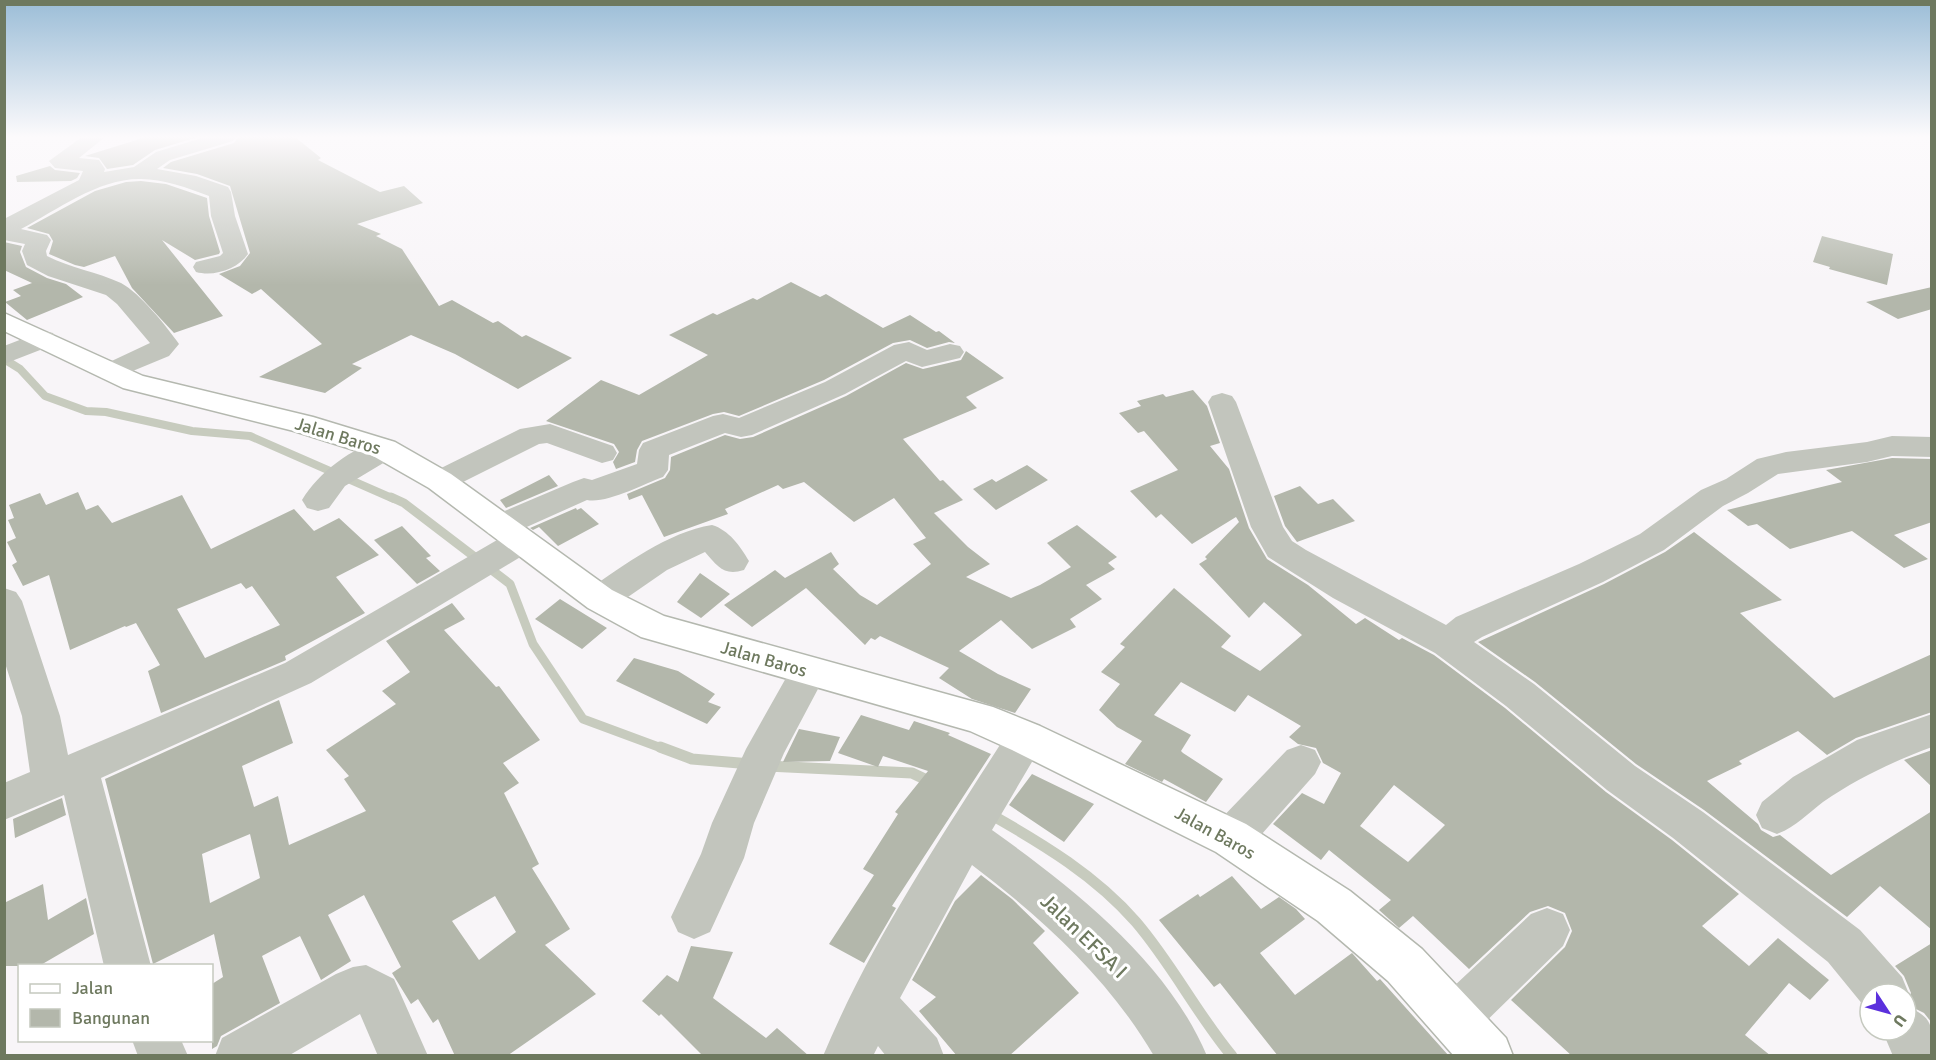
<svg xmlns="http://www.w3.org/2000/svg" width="1936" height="1060" viewBox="0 0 1936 1060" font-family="Signika,sans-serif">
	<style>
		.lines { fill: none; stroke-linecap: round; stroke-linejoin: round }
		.stream-far2 { stroke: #c7cbbe; stroke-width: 8 }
		.stream-far1 { stroke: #c7cbbe; stroke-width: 9 }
		.stream { stroke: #c7cbbe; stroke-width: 11 }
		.building { fill: #b3b7ab; fill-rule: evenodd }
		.major-casing { stroke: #b4b8af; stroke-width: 3 }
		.minor { fill: #c2c5bd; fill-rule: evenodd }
		.major { fill: #fff; fill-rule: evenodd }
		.labels { text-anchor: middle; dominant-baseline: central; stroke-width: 6; stroke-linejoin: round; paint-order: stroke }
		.street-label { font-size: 18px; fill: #6e795f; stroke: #fff }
		.near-street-label { font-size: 21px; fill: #6e795f; stroke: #fff }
	</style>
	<rect width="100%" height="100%" fill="#f8f5f8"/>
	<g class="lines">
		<path class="stream-far2" d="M 4,359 L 20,369 L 45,396 L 86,411 L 106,412 L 192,431 L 250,436 L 394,499"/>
		<path class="stream-far1" d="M 391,497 L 404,503 L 510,584 L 533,644 L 583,719 L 664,749"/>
		<path class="stream" d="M 660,747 L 692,759 L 751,764
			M 767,766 L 912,773 L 931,782
			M 990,814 C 1043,844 1096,876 1136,922 C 1172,964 1197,1014 1232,1056"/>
	</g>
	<path class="building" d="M 146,137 L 198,137 L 155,150 L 133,165 L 107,169 L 99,158 L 85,156 Z
		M 238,137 L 295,137 L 321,158 L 318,160 L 380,192 L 404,186 L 423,203 L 357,224 L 381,234 L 376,236 L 402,249 L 439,306 L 452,300 L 493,323 L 498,321 L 522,337 L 526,335 L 572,358 L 518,389 L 455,354 L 411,335 L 352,364 L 362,368 L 325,393 L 259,377 L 322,344 L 261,289 L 252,294 L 219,274 L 240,266 L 250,253 L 230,186 L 197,174 L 163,168 L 171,162 L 234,143 Z
		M 50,166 L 55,170 L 80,173 L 77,178 L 71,181 L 17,182 L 16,176 Z
		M 141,181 L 166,184 L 207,198 L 209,216 L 220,252 L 219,254 L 195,260 L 162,240 L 223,316 L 174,333 L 132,288 L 115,256 L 84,267 L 75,265 L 49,254 L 53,241 L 49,234 L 27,228 L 95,191 L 126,182 Z
		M 1822,236 L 1893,254 L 1887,285 L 1829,269 L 1830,267 L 1813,262 Z
		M 4,242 L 22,246 L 20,252 L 26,267 L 47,278 L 66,284 L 83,297 L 27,320 L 5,302 L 21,296 L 13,290 L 32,283 L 4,270 Z
		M 791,282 L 820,297 L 826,294 L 883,328 L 910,315 L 936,332 L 939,331 L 955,343 L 949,342 L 927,348 L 910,340 L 893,343 L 824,380 L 739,416 L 724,412 L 713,414 L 642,441 L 637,450 L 635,462 L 616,469 L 613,462 L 619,452 L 614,444 L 546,421 L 601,380 L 639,395 L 708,355 L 669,335 L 713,313 L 717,315 L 753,298 L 757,300 Z
		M 1932,287 L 1932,309 L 1898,319 L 1866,302 Z
		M 966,351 L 1004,378 L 966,397 L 977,408 L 903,439 L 940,481 L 943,480 L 963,500 L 934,513 L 968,547 L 990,564 L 966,577 L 1011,598 L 1040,585 L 1071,567 L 1047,543 L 1077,525 L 1117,557 L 1108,563 L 1115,569 L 1086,585 L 1102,599 L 1070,619 L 1076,627 L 1032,649 L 1001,620 L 959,651 L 998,674 L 1031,689 L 1015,713 L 972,699 L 939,678 L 949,668 L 880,636 L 875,640 L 871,638 L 865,645 L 806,588 L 752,627 L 724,605 L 775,570 L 785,578 L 831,552 L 839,564 L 833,569 L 860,595 L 877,605 L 931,564 L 913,544 L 926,538 L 894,498 L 854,522 L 804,482 L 783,489 L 778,485 L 725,509 L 728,514 L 664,537 L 642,495 L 629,500 L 627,494 L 665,478 L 670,470 L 671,457 L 725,435 L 740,439 L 753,437 L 846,396 L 906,363 L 923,369 L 961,360 Z
		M 1193,390 L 1207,406 L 1220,443 L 1210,446 L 1229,469 L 1249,528 L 1267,559 L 1308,585 L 1356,624 L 1365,618 L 1399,640 L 1402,638 L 1434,655 L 1505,708 L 1606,792 L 1672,840 L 1739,894 L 1702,926 L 1749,966 L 1778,938 L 1829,980 L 1810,1000 L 1789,983 L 1745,1035 L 1771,1056 L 1572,1056 L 1511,1000 L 1565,947 L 1572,931 L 1565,913 L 1548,906 L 1530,912 L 1469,969 L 1413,916 L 1399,928 L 1379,910 L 1391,900 L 1329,850 L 1321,860 L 1273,824 L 1302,793 L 1324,804 L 1341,773 L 1323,763 L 1316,748 L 1298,744 L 1289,737 L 1301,726 L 1248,695 L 1235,712 L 1181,682 L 1154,715 L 1191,735 L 1181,751 L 1183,753 L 1223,779 L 1206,802 L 1164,779 L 1162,782 L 1125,764 L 1142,741 L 1117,727 L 1099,710 L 1120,684 L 1101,672 L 1125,647 L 1120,644 L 1174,588 L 1231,636 L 1221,647 L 1260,671 L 1302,635 L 1264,602 L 1249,618 L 1199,564 L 1207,559 L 1205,557 L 1239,522 L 1236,517 L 1192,544 L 1161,514 L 1156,518 L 1130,491 L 1178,470 L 1144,431 L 1138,433 L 1119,413 L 1141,406 L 1137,401 L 1163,394 L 1166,397 ZM 1394,785 L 1445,825 L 1408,862 L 1360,826 Z
		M 1892,458 L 1932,459 L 1932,522 L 1894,535 L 1928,559 L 1904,568 L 1852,531 L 1790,549 L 1757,524 L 1748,526 L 1727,510 L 1842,482 L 1826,470 Z
		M 1027,465 L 1048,480 L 996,510 L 973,489 L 992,479 L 996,482 Z
		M 549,475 L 558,486 L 506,508 L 500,500 Z
		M 1300,486 L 1318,504 L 1333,499 L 1355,521 L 1297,542 L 1285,526 L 1274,496 Z
		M 78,492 L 86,510 L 98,505 L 112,523 L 182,495 L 211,549 L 294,509 L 314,531 L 339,518 L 379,555 L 336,577 L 365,613 L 285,656 L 286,660 L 284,661 L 161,713 L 148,671 L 160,665 L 136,623 L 126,627 L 125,626 L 70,650 L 49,575 L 23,586 L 12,565 L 17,562 L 7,542 L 16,538 L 8,520 L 14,518 L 9,505 L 40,493 L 46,505 ZM 241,583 L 246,589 L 252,586 L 280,625 L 205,658 L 177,609 Z
		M 576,508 L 577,510 L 581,508 L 599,524 L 558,546 L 539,527 L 533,530 L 530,528 Z
		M 402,526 L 431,556 L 426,558 L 440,571 L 417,584 L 374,540 Z
		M 1694,532 L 1782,600 L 1740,613 L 1834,698 L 1932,654 L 1932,712 L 1856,738 L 1827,755 L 1798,731 L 1739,761 L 1742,764 L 1707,781 L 1758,824 L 1761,830 L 1773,837 L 1780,835 L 1831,875 L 1932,811 L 1932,930 L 1880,886 L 1847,917 L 1704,810 L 1636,764 L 1535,682 L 1478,642 L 1604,584 L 1665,552 Z
		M 700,573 L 730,594 L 701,618 L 677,602 Z
		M 560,599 L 607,628 L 582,649 L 535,619 Z
		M 452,603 L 465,619 L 444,630 L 496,687 L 499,686 L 540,740 L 503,763 L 519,783 L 504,793 L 539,864 L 532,868 L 570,929 L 545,945 L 596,994 L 507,1056 L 455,1056 L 438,1019 L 433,1023 L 418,999 L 411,1004 L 392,973 L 401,967 L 364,895 L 328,915 L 351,961 L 321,980 L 300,936 L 262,956 L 280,1003 L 221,1036 L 217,1046 L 212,1049 L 212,984 L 223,977 L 214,934 L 153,964 L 105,779 L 279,700 L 293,743 L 242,766 L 254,807 L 278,796 L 289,845 L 366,811 L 344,779 L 349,776 L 326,750 L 396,704 L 382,691 L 410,672 L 386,641 ZM 250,834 L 260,878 L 210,903 L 202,854 ZM 495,896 L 516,932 L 479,960 L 452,921 Z
		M 634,658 L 678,671 L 715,694 L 708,702 L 721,707 L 707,724 L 616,681 Z
		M 861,715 L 909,730 L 914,721 L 950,733 L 948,735 L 991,754 L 892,906 L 896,908 L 864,963 L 829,944 L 874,875 L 863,869 L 898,814 L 895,812 L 928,771 L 883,756 L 878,767 L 838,753 Z
		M 799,729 L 840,737 L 830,761 L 783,762 Z
		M 1932,750 L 1932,787 L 1904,760 Z
		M 1032,774 L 1094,804 L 1064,842 L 1009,805 Z
		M 62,798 L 66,815 L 15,838 L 13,819 Z
		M 981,875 L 1012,899 L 1045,931 L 1033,943 L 1079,993 L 1009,1056 L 957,1056 L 919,1011 L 936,997 L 912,980 L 955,901 Z
		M 1232,876 L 1261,909 L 1279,897 L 1296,909 L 1305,919 L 1260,953 L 1295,995 L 1352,953 L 1377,981 L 1380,979 L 1449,1056 L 1278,1056 L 1220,983 L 1214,987 L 1159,920 L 1198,894 L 1200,897 Z
		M 43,884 L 48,920 L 86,898 L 94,934 L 39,966 L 4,966 L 4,903 Z
		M 1932,943 L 1932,1023 L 1924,1013 L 1906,1004 L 1911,993 L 1904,976 L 1895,966 Z
		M 691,946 L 733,952 L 713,998 L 766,1038 L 777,1028 L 809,1056 L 703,1056 L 661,1014 L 659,1016 L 642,1001 L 667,975 L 678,982 Z"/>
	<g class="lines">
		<g class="major-casing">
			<path id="major" d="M 4,313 L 143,376 L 313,417 L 395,442 L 451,474 L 612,590 L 664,616 L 993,707 L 1040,726 L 1246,824 L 1350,891 L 1422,949 L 1506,1038 L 1513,1056 L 1454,1056 L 1388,981 L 1318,921 L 1216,852 L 1012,750 L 970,731 L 641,637 L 588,608 L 429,488 L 373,456 L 294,431 L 123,388 L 4,331 Z"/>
		</g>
		<path class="minor" d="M 82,137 L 105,137 L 79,158 L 99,160 L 105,169 L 104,172 L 134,167 L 156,152 L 205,137 L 236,137 L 233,141 L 170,160 L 157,169 L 196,176 L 228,187 L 231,192 L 235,216 L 248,254 C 238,269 214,277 196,272 L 193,267 L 196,262 L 220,256 L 223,253 L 211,216 L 209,196 C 188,188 163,179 141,179 C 99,178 57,210 21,229 L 47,235 L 51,240 L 46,251 L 47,256 C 71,268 97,272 121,283 C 140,293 167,327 179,344 L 169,356 L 111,380 L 101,378 L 97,372 L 101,366 L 150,343 L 117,304 L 106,295 L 48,276 L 27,265 L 22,251 L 25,244 L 4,240 L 4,219 L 79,180 L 83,171 L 55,168 L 49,161 Z
			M 43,331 L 53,333 L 56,339 L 53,345 L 4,364 L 4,346 Z
			M 909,342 L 927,350 L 950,344 L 960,346 L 964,352 L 960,358 L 922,367 L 906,361 L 845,394 L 752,435 L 741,437 L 725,433 L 669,455 L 668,470 L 663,477 C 644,484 606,504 587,500 L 520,530 L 532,534 L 537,542 L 532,550 L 311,683 L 101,778 L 151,966 L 104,966 L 64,795 L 4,820 L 4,783 L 30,772 L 22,716 L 4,660 L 4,588 L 16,592 L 22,601 L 60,716 L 68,755 L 285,663 L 504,536 L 488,534 L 484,526 L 488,518 L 573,482 L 584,478 L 592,480 L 637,464 L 639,450 L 643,443 L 713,416 L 723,414 L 739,418 L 825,382 L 894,345 Z
			M 1222,393 L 1232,396 L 1236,402 L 1283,527 L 1292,541 L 1306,550 L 1446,625 L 1456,617 L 1579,564 L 1640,534 L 1701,490 L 1726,479 L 1757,459 L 1786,452 L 1867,442 L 1892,436 L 1932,437 L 1932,457 L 1892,456 L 1867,462 L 1778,474 L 1748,493 L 1723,506 L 1664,550 L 1603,582 L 1482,637 L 1474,642 L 1534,684 L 1635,766 L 1703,812 L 1860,930 L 1902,977 L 1909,994 L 1906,1001 L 1906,994 L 1870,994 L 1870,1012 L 1868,1011 L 1828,962 L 1673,838 L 1607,790 L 1506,706 L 1435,653 L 1333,598 L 1268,557 L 1251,527 L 1208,402 L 1212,396 Z
			M 550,424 L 613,446 L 617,453 L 613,460 L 602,463 L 547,443 L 539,444 L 451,488 L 440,491 L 429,488 L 424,481 L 429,474 L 520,429 Z
			M 384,439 L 395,442 L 399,449 L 395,456 L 345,486 L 329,508 L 318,511 L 307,508 L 302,500 C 319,472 351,448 384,439 Z
			M 712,525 C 729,530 740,546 749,561 L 744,570 C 724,576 718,567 705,552 L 667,570 L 612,608 L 600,612 L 588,608 L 582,599 L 588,590 C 624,565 668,532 712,525 Z
			M 808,657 L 821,662 L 827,672 L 784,753 L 754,823 L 744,858 L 710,932 L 694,939 L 678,932 L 671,917 L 701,854 L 712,823 L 746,749 L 795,662 Z
			M 1932,714 L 1932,747 C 1892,762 1858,778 1823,802 C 1807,814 1796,827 1777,834 L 1762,828 L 1756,815 L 1762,802 L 1793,777 L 1857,740 Z
			M 1026,722 L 1040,726 L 1046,738 L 992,830 C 1073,888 1167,961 1207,1056 L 1154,1056 C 1109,979 1042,918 972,865 L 900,998 L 937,1038 L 944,1056 L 886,1056 L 878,1046 L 873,1056 L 823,1056 C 872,939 944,833 1012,726 Z
			M 1301,745 L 1315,750 L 1321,762 L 1315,774 L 1246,852 L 1231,857 L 1216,852 L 1210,838 L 1216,824 L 1287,750 Z
			M 1547,908 L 1563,914 L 1570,930 L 1563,946 L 1471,1036 L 1454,1043 L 1437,1036 L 1430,1019 L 1437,1002 L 1531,914 Z
			M 366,965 L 394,979 L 428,1056 L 378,1056 L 360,1014 L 288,1056 L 215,1056 L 222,1038 L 336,974 L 353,967 Z
			M 1906,1006 C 1935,1018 1932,1027 1932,1056 L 1893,1056 L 1882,1030 L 1906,1030 Z
			M 132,1040 L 181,1040 L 188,1056 L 138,1056 Z"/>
		<use href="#major" class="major"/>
	</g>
	<linearGradient id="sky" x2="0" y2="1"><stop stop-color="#9bbdd7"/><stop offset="0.48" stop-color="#fcfafc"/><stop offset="1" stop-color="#fcfafc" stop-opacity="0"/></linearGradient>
	<rect width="1936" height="285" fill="url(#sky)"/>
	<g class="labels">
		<g class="street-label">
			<text transform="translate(338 436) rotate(17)">Jalan Baros</text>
			<text transform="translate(764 659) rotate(16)">Jalan Baros</text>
			<text transform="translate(1215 833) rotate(29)">Jalan Baros</text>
		</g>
		<g class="near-street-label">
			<text transform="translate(1084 936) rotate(44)">Jalan EFSA I</text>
		</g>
	</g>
	<rect width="1936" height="1060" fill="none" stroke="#6e795f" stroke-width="12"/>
	<rect x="18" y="964" width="195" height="78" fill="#ffffff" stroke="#c5c9bf" stroke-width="1.5"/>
	<rect x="30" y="984" width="30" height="9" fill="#ffffff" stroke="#c5c9bf" stroke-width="1.5"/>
	<text x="72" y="994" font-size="18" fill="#6e795f">Jalan</text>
	<rect x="30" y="1009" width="30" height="18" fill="#b3b7ab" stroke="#c5c9bf" stroke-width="1.5"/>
	<text x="72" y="1024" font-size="18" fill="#6e795f">Bangunan</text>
	<g transform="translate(1888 1012) rotate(126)"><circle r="28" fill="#ffffff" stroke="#c5c9bf" stroke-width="1.5"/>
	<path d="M0-4.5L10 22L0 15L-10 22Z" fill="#5b30dd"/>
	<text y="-9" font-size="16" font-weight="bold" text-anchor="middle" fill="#6e795f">U</text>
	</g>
</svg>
